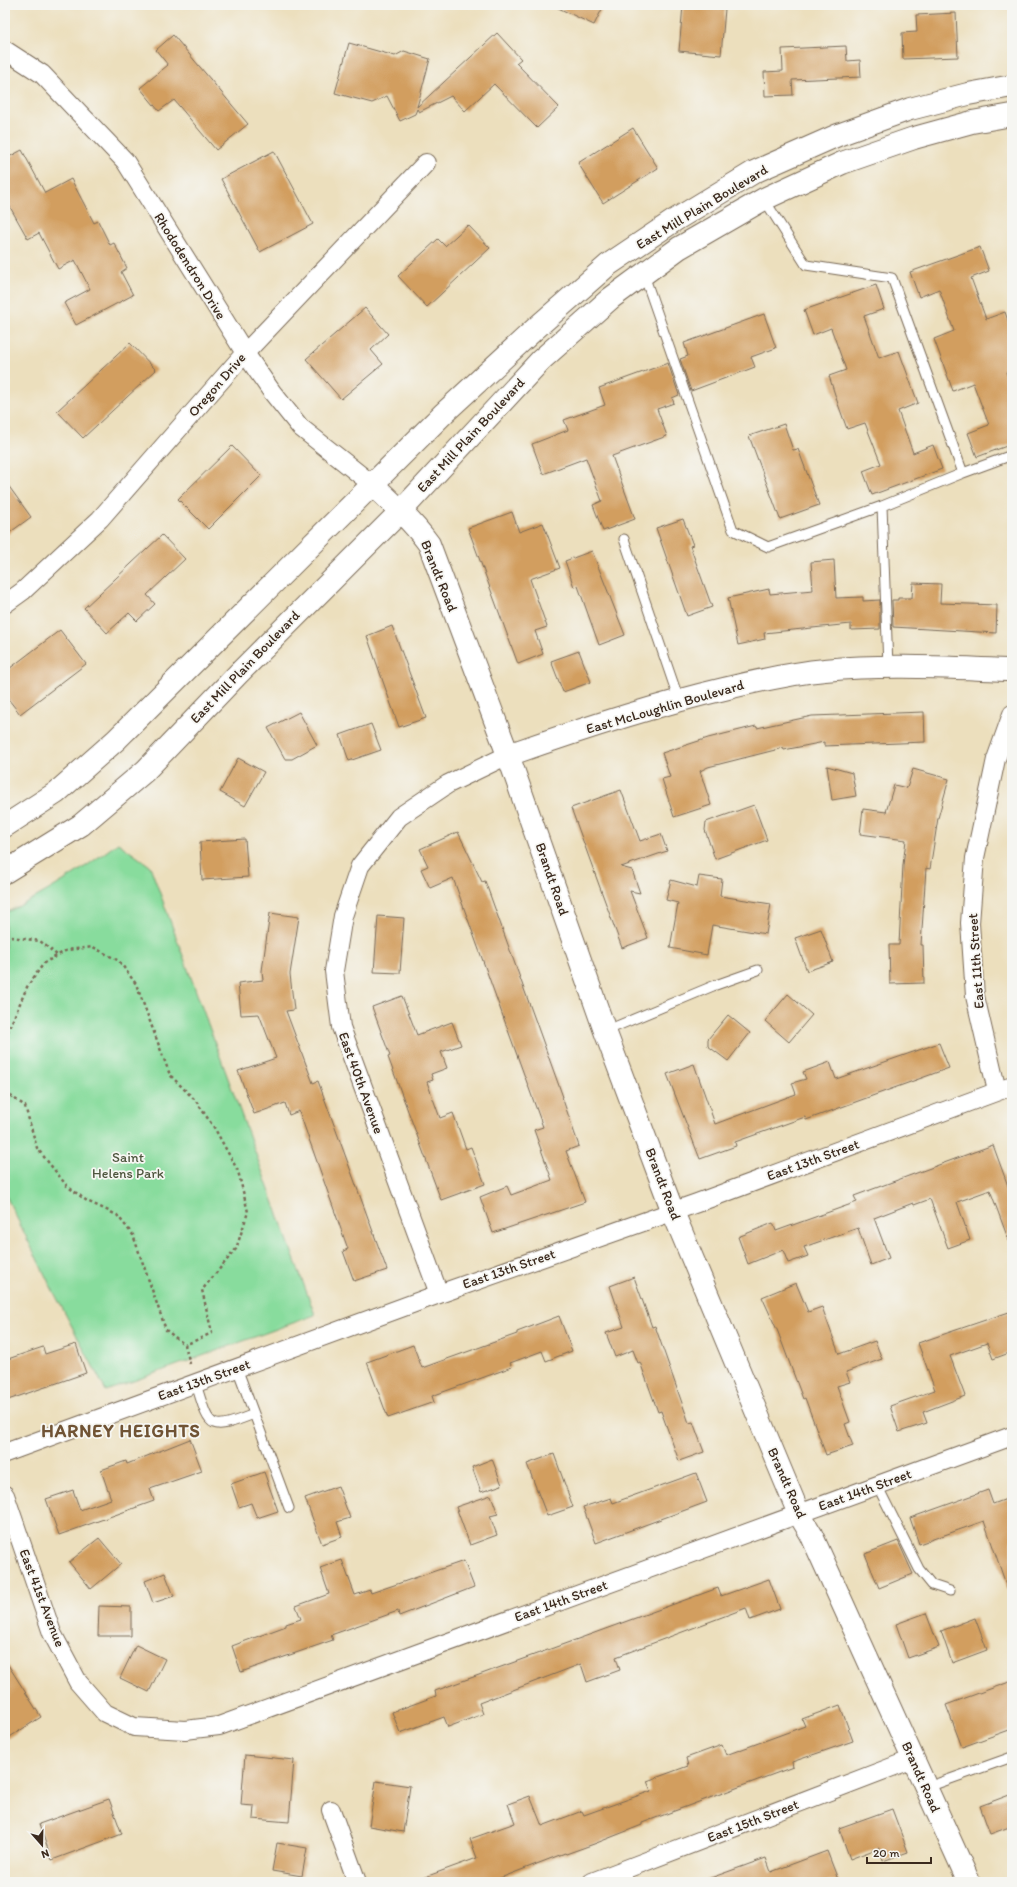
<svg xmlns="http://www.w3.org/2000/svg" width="1017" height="1887" viewBox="0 0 1017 1887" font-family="Itim,sans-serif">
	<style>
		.green { fill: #88dc9d; stroke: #62835e }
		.building { fill: #d29e5e }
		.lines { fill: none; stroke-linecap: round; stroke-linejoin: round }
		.service-casing { stroke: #796956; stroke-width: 11 }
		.minor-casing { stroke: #796956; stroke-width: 20 }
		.tertiary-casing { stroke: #796956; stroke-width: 24 }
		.secondary-casing { stroke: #796956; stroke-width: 24 }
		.path { stroke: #796956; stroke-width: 2.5; stroke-dasharray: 3 3; stroke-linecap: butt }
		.service { stroke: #fff; stroke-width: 9 }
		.minor { stroke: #fff; stroke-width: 18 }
		.tertiary { stroke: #fff; stroke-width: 22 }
		.secondary { stroke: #fff; stroke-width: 22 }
		.labels { text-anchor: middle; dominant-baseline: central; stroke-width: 3.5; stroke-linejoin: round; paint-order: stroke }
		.street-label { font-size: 14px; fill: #3b2a1e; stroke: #f6f6f2 }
		.park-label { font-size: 14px; fill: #4e563e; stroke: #f6f6f2 }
		.district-label { font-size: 18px; font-weight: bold; letter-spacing: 1px; fill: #705334; stroke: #f6f6f2 }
	</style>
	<rect width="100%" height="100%" fill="#f6f6f2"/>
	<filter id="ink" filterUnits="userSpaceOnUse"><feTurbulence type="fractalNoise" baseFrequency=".025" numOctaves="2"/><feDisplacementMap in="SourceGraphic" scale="8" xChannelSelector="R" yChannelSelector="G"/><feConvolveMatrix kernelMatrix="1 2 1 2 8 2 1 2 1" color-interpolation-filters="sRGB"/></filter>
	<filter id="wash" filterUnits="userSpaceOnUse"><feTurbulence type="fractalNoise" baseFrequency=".012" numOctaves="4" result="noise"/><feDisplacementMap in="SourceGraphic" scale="16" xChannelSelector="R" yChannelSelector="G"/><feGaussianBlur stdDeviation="0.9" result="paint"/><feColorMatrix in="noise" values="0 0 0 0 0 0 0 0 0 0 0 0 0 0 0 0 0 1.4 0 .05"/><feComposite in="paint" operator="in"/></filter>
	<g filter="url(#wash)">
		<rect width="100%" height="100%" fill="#ecdfbd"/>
		<path class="green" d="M 118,843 L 150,866 L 315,1315 L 106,1391 L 49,1283 L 5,1194 L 5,913 C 46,894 82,870 118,843 Z"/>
		<g id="blocks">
			<path class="building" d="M 552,5 L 604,5 L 594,25 Z
				M 683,5 L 725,9 L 721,55 L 679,51 Z
				M 956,13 L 958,57 L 903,59 L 902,33 L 917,32 L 916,15 Z
				M 497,33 L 521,59 L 516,63 L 559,107 L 537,128 L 494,84 L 465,111 L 451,96 L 419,112 L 417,109 L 415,114 L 400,121 L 387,96 L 372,103 L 335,93 L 349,43 L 395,56 L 404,51 L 430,59 L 417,107 Z
				M 173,35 L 248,124 L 216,150 L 174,100 L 159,111 L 140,88 L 168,65 L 156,50 Z
				M 846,46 L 847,61 L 860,60 L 861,77 L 792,80 L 793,95 L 765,96 L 764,72 L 783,71 L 782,49 Z
				M 633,128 L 658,168 L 603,203 L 578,163 Z
				M 22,150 L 45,193 L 71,179 L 94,223 L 98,221 L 110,245 L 114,243 L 127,268 L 121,272 L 133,295 L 76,325 L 64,303 L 90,289 L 75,260 L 58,269 L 39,233 L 28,239 L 5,198 L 5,159 Z
				M 274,151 L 313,224 L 260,252 L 221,179 Z
				M 468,225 L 490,248 L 427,307 L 398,276 L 438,239 L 445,246 Z
				M 980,247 L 989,271 L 971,278 L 986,319 L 1005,312 L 1012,332 L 1012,369 L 1006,372 L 1012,388 L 1012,444 L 977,457 L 968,433 L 989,425 L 973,383 L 953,391 L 934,339 L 954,331 L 939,289 L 919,297 L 910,272 Z
				M 876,285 L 884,309 L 864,316 L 879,358 L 899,351 L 918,403 L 898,411 L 913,453 L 933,445 L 942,469 L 872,495 L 863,471 L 881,464 L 865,423 L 847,429 L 838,404 L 829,376 L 846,370 L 831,328 L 813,335 L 804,310 Z
				M 365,308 L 388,334 L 371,350 L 383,364 L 341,399 L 306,359 Z
				M 764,314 L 776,348 L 751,357 L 755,367 L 691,391 L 680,359 L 688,356 L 684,343 Z
				M 130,343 L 156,370 L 83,438 L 57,411 Z
				M 668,363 L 679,395 L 672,398 L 674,403 L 657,409 L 667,436 L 612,456 L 635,519 L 603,531 L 593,505 L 602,501 L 586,458 L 543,474 L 532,444 L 568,430 L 564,420 L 605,405 L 599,388 Z
				M 784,424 L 793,450 L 798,449 L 819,505 L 780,519 L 749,436 Z
				M 232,446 L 261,476 L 208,529 L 178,499 Z
				M 5,481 L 31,517 L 5,536 Z
				M 512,512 L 519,532 L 543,523 L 560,568 L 530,579 L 547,627 L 535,631 L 543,654 L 518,664 L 468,528 Z
				M 683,519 L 693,545 L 690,546 L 712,607 L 687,616 L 656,528 Z
				M 162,535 L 185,559 L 147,595 L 155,604 L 137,621 L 129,613 L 107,633 L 84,608 Z
				M 592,551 L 625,635 L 599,645 L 578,586 L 574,587 L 565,561 Z
				M 834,560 L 836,598 L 863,597 L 863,601 L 880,600 L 880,629 L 851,630 L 851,624 L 764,633 L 765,639 L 738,645 L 728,598 L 769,589 L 770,594 L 813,590 L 811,562 Z
				M 913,583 L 941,584 L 940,603 L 997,605 L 996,633 L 893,627 L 892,600 L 898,600 L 898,598 L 912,598 Z
				M 392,626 L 426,718 L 399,727 L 367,636 Z
				M 60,630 L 86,664 L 20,714 L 5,695 L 5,672 Z
				M 579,651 L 591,682 L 563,692 L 551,661 Z
				M 299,712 L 317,745 L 292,759 L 285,759 L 268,728 Z
				M 924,712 L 925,742 L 824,746 L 824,742 L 784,750 L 783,748 L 708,767 L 700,771 L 711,805 L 674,817 L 662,779 L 670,777 L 662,753 L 708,738 L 756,726 L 757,728 L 812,716 Z
				M 371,724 L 381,750 L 349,761 L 340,735 Z
				M 238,758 L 264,772 L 245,806 L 220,792 Z
				M 827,766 L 852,773 L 856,796 L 832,800 Z
				M 913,769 L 949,779 L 938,818 L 930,869 L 926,868 L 921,945 L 923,945 L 924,983 L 890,984 L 889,945 L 899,945 L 903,865 L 906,840 L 860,834 L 863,809 L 886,812 L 894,785 L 907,788 Z
				M 621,790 L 640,841 L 661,834 L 667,851 L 621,867 L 632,870 L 640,893 L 630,891 L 648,938 L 622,948 L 571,808 Z
				M 754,805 L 767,840 L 715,859 L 705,830 L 706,822 Z
				M 458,832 L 482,882 L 485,881 L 563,1097 L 562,1097 L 579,1146 L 566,1151 L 585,1202 L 493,1233 L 480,1197 L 507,1186 L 511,1195 L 552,1180 L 534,1130 L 543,1127 L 453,878 L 430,888 L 421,869 L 428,866 L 420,849 Z
				M 245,839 L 248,877 L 202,880 L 200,842 Z
				M 699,876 L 722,879 L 720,896 L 771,904 L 766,934 L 712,925 L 707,955 L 670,948 L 678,903 L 666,900 L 671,880 L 697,887 Z
				M 270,913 L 299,917 L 290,974 L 294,1010 L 286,1011 L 313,1083 L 318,1081 L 387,1270 L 354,1281 L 343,1251 L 348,1249 L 299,1111 L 289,1115 L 285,1103 L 254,1114 L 238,1071 L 276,1058 L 259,1014 L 241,1015 L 238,983 L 263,980 L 262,971 Z
				M 378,916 L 404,918 L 400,973 L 374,972 Z
				M 821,929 L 833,962 L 807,971 L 795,938 Z
				M 788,994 L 812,1015 L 789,1042 L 765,1021 Z
				M 402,996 L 417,1035 L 452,1022 L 461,1045 L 441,1052 L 447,1068 L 431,1074 L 433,1080 L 427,1082 L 440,1118 L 453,1113 L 466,1149 L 471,1147 L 485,1184 L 441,1200 L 388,1057 L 390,1056 L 372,1007 Z
				M 728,1015 L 750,1033 L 728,1061 L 708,1046 L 708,1039 Z
				M 939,1043 L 949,1068 L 806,1120 L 805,1117 L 735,1142 L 736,1146 L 700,1159 L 667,1074 L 694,1064 L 715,1124 L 796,1094 L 792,1083 L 806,1079 L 803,1072 L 830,1062 L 836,1079 Z
				M 993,1145 L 1012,1197 L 1012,1243 L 1010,1244 L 990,1190 L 957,1202 L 970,1240 L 948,1248 L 930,1199 L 914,1205 L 913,1203 L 874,1218 L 889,1258 L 871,1265 L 858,1228 L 804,1247 L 808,1256 L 788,1263 L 783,1250 L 748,1264 L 738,1237 L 773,1223 L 776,1231 L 857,1202 L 854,1196 Z
				M 634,1277 L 652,1327 L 655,1326 L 689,1423 L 693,1422 L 704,1452 L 679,1461 L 661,1411 L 658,1412 L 640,1362 L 638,1363 L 633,1350 L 615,1357 L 606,1333 L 624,1327 L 610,1286 Z
				M 796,1283 L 808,1312 L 822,1307 L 839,1354 L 875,1341 L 882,1359 L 846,1372 L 850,1382 L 837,1386 L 850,1422 L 845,1424 L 853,1446 L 826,1455 L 805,1398 L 803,1399 L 778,1332 L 762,1297 Z
				M 1012,1311 L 1012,1352 L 993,1359 L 987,1343 L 950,1356 L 965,1396 L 923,1412 L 927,1423 L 899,1432 L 890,1406 L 935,1390 L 918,1343 Z
				M 559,1316 L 572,1351 L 546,1361 L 542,1351 L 510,1363 L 512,1367 L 432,1396 L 434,1402 L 388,1418 L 367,1362 L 413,1345 L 422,1368 L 517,1334 L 517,1332 Z
				M 76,1344 L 86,1373 L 5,1401 L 5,1360 L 43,1347 L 45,1354 Z
				M 190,1439 L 202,1471 L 150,1489 L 154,1501 L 59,1535 L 46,1499 L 73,1490 L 80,1510 L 111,1499 L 101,1470 L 126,1461 L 127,1464 Z
				M 554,1454 L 573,1507 L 547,1516 L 527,1464 Z
				M 492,1459 L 502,1485 L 481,1492 L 472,1467 Z
				M 264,1472 L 278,1511 L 257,1518 L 251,1503 L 239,1507 L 231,1484 Z
				M 696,1473 L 707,1502 L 596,1543 L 583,1507 L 611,1498 L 613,1503 Z
				M 338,1486 L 350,1518 L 337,1522 L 342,1537 L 322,1544 L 305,1498 Z
				M 988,1490 L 993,1504 L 1012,1497 L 1012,1593 L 1009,1593 L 984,1521 L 919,1544 L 910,1518 Z
				M 491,1495 L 498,1514 L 490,1516 L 497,1535 L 470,1545 L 456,1507 Z
				M 99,1538 L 121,1564 L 91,1589 L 69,1562 Z
				M 898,1541 L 913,1574 L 879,1588 L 865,1554 Z
				M 342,1560 L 355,1595 L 370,1590 L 371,1593 L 464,1561 L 474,1587 L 399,1616 L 398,1611 L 331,1635 L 333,1640 L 241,1672 L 232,1646 L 286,1626 L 286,1624 L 301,1619 L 296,1606 L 329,1594 L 320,1568 Z
				M 165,1573 L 174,1596 L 153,1603 L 145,1581 Z
				M 769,1579 L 780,1609 L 750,1620 L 746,1608 L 616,1657 L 620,1670 L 587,1682 L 581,1664 L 479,1703 L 483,1714 L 448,1727 L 444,1717 L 400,1733 L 392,1712 L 436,1696 L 435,1691 L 718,1588 L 721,1596 Z
				M 99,1606 L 131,1607 L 131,1636 L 98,1636 Z
				M 926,1613 L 939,1647 L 908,1658 L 896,1624 Z
				M 975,1618 L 987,1650 L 952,1663 L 941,1631 Z
				M 136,1645 L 165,1659 L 149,1692 L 120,1678 Z
				M 5,1660 L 41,1717 L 5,1740 Z
				M 1012,1681 L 1012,1729 L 962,1747 L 946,1705 Z
				M 840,1705 L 853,1741 L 792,1762 L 793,1767 L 642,1823 L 642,1825 L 594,1844 L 566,1854 L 565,1853 L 490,1882 L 417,1882 L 417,1880 L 477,1858 L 470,1839 L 515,1823 L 508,1804 L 530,1796 L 542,1826 L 582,1811 L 584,1815 L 651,1791 L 647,1781 L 688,1766 L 686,1758 L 722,1745 L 726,1755 L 805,1726 L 802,1719 Z
				M 245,1755 L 294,1760 L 289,1822 L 253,1819 L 254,1806 L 241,1805 Z
				M 376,1781 L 410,1786 L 403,1832 L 369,1826 Z
				M 1012,1794 L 1012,1826 L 990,1834 L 980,1806 Z
				M 109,1799 L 122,1834 L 52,1860 L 39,1824 Z
				M 892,1809 L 908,1852 L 883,1861 L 879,1848 L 850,1859 L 839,1828 Z
				M 277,1843 L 307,1848 L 302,1876 L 272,1871 Z
				M 827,1851 L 839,1882 L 706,1882 L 705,1880 L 766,1858 L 771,1872 Z"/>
		</g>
	</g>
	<g filter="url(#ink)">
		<use href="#blocks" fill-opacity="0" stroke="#796956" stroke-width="1"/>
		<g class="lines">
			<g class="service-casing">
				<path id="service" d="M 764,199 L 806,265 L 892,278 L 963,473 L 882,506 L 888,667
					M 644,275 L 733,530 L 768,547 L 882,506
					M 963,473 L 1012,455
					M 624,539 L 679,700
					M 605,1031 L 713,986 L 758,970
					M 237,1368 L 289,1508
					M 196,1384 C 210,1429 208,1432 254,1414
					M 877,1485 L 919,1569 L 932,1585 L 950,1591
					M 925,1788 L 1012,1757"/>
			</g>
			<g class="minor-casing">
				<path id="minor" d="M 5,50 L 42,74 L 125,161 L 245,353 L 272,392 L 300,427 L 373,485
					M 5,604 L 23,591 L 100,519 L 245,353 L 426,163
					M 997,1091 L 975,996 L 970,923 L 975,858 L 996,759 L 1012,714
					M 439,1294 L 341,1027 L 334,971 L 343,916 L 360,866 L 399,817 L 448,784 L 508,755
					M 5,1453 L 439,1294 L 697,1203 L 1012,1086
					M 5,1495 L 52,1633 L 78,1682 L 105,1713 L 134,1727 L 185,1730 L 219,1726 L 1012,1436
					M 331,1810 L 357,1882
					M 592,1882 L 913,1759"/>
			</g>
			<g class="tertiary-casing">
				<path id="tertiary" d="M 373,485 C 393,503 413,522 429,544 L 508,755 L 605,1031 L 673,1212 L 799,1514 L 811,1534 L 969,1882
					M 508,755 C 579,730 651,706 724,689 C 757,681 791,673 825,670 C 887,664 950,668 1012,670"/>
			</g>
			<g class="secondary-casing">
				<path id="secondary" d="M 5,826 L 56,793 L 116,740 L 444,413 L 536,328 L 608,265 L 675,220 L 754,172 L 838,135 L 910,109 L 968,94 L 1012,86
					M 5,872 L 81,825 L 145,771 L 238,674 L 401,511 L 541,360 L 611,298 L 679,248 L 764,199 L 842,163 L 914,138 L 972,122 L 1012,115"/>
			</g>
			<path class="path" d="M 5,938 L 12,937 L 40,941 L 57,955
				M 5,1038 L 27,987 L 44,963 L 67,950 L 93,947 L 119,961 L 136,984 L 170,1075 L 196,1101 L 215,1129 L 238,1171 L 248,1212 L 236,1249 L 202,1290 L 212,1333 L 185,1345
				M 5,1085 L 8,1094 L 25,1106 L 37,1148 L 67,1186 L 87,1201 L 117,1215 L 133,1235 L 166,1330 L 185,1345 L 190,1364"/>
			<use href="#service" class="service"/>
			<use href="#minor" class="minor"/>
			<use href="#tertiary" class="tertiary"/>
			<use href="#secondary" class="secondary"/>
		</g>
	</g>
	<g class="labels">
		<g class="street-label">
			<text transform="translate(702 207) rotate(-31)">East Mill Plain Boulevard</text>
			<text transform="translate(190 266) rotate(58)">Rhododendron Drive</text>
			<text transform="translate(217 385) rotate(-49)">Oregon Drive</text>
			<text transform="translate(471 435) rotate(-47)">East Mill Plain Boulevard</text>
			<text transform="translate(439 576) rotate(68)">Brandt Road</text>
			<text transform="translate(245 667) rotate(-46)">East Mill Plain Boulevard</text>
			<text transform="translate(665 707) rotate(-16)">East McLoughlin Boulevard</text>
			<text transform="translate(552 879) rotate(71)">Brandt Road</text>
			<text transform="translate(976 961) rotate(-94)">East 11th Street</text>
			<text transform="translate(361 1083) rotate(70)">East 40th Avenue</text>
			<text transform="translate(813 1160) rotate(-20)">East 13th Street</text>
			<text transform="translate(663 1184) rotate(69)">Brandt Road</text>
			<text transform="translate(509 1269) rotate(-19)">East 13th Street</text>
			<text transform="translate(204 1380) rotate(-20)">East 13th Street</text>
			<text transform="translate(787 1483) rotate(66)">Brandt Road</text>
			<text transform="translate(865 1490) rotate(-20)">East 14th Street</text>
			<text transform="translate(42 1598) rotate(69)">East 41st Avenue</text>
			<text transform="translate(561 1601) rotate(-20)">East 14th Street</text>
			<text transform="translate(921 1777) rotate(66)">Brandt Road</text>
			<text transform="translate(753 1821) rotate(-21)">East 15th Street</text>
		</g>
		<g class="park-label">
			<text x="128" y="1157">Saint<tspan x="128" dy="16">Helens Park</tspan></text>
		</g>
		<g class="district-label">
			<text x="121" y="1431">HARNEY HEIGHTS</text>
		</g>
	</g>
	<rect width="1017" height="1887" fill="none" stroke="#f6f6f2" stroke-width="20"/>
	<g transform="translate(42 1845) rotate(160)" stroke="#f6f6f2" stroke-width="3" paint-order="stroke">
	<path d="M0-3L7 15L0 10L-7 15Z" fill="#3b2a1e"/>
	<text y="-6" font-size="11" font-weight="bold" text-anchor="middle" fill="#3b2a1e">N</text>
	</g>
	<path d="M867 1857v6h64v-6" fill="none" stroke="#3b2a1e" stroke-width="2"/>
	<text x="873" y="1857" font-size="12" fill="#3b2a1e" stroke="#f6f6f2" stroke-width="3" paint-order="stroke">20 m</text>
</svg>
